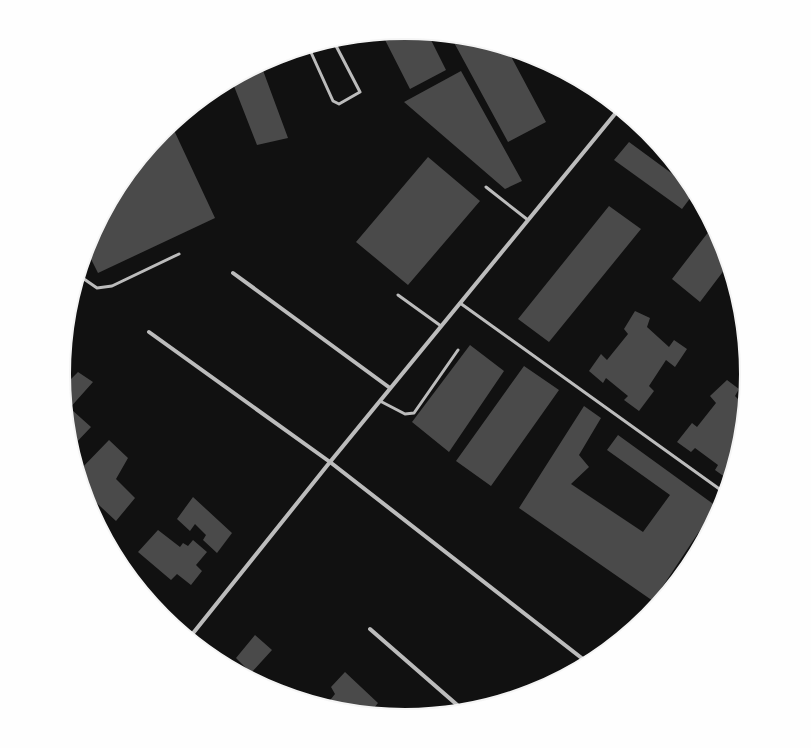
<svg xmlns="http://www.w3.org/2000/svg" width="811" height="748" viewBox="0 0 811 748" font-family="Raleway,sans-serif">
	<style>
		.building { fill: #4a4a4a }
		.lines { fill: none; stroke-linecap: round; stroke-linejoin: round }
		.service { stroke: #bcbcbc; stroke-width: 3 }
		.minor { stroke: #bcbcbc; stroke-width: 4 }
		.rim { fill: none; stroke: #f5f5f5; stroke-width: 2 }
	</style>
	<rect width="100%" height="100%" fill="#111"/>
	<path class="building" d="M 406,32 L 428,34 L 446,70 L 410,89 L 382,34 Z
		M 451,37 L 472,39 L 507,49 L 546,122 L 508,142 Z
		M 261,65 L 288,138 L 257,145 L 232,81 Z
		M 461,71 L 522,181 L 505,189 L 404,102 Z
		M 172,126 L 215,218 L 98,273 L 87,251 L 90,243 L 121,184 L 164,132 Z
		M 629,142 L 693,189 L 694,193 L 682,209 L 614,160 Z
		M 428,157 L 480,201 L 408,285 L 356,242 Z
		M 609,206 L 641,229 L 549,342 L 518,319 Z
		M 713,226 L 722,243 L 728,265 L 700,302 L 672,279 Z
		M 635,311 L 650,318 L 647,327 L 669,347 L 674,340 L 687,349 L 675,367 L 666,360 L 649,386 L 654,391 L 639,411 L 624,400 L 628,396 L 606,378 L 603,383 L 589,371 L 601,354 L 607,360 L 628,334 L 624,329 Z
		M 470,345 L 504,371 L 449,452 L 412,422 Z
		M 524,366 L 559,390 L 491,486 L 456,461 Z
		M 78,372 L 93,382 L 68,410 L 65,385 Z
		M 727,380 L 739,389 L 735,396 L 744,405 L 741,441 L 729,480 L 715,470 L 718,465 L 695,448 L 691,452 L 677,442 L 692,423 L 697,427 L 716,403 L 710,396 Z
		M 584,406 L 601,418 L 579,455 L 589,467 L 571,484 L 643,532 L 670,495 L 607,450 L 618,435 L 716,506 L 653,601 L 519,508 Z
		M 72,410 L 91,427 L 72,447 L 67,414 Z
		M 109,440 L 128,458 L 116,479 L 135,498 L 116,521 L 86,493 L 79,471 Z
		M 193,497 L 232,533 L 217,553 L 203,540 L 206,535 L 195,524 L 190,531 L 177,519 Z
		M 158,530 L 180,547 L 183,543 L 188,546 L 193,540 L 207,552 L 196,565 L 202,571 L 191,585 L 177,574 L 171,580 L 138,552 Z
		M 255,635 L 272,650 L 251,673 L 236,658 Z
		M 345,672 L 378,703 L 370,713 L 339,709 L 316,702 L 320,698 L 327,704 L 335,694 L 331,687 Z"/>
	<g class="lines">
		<path class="service" d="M 309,48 L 333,101 L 339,104 L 360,92 L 333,40
			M 486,187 L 528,220
			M 81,273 L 84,279 L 97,288 L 112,286 L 179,254
			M 398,295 L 441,326
			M 460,303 L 725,493
			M 380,401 L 405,414 L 414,413 L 458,350"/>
		<path class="minor" d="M 233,273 L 390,388
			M 149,332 L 330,462 L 588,663
			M 370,629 L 463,710
			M 190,637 L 330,462 L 619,109"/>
	</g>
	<path d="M0 0H811V748H0ZM70 374a335 335 0 1 1 670 0a335 335 0 1 1-670 0Z" fill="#fefefe" fill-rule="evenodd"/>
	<path class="rim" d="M70 374a335 335 0 1 1 670 0a335 335 0 1 1-670 0Z"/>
</svg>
